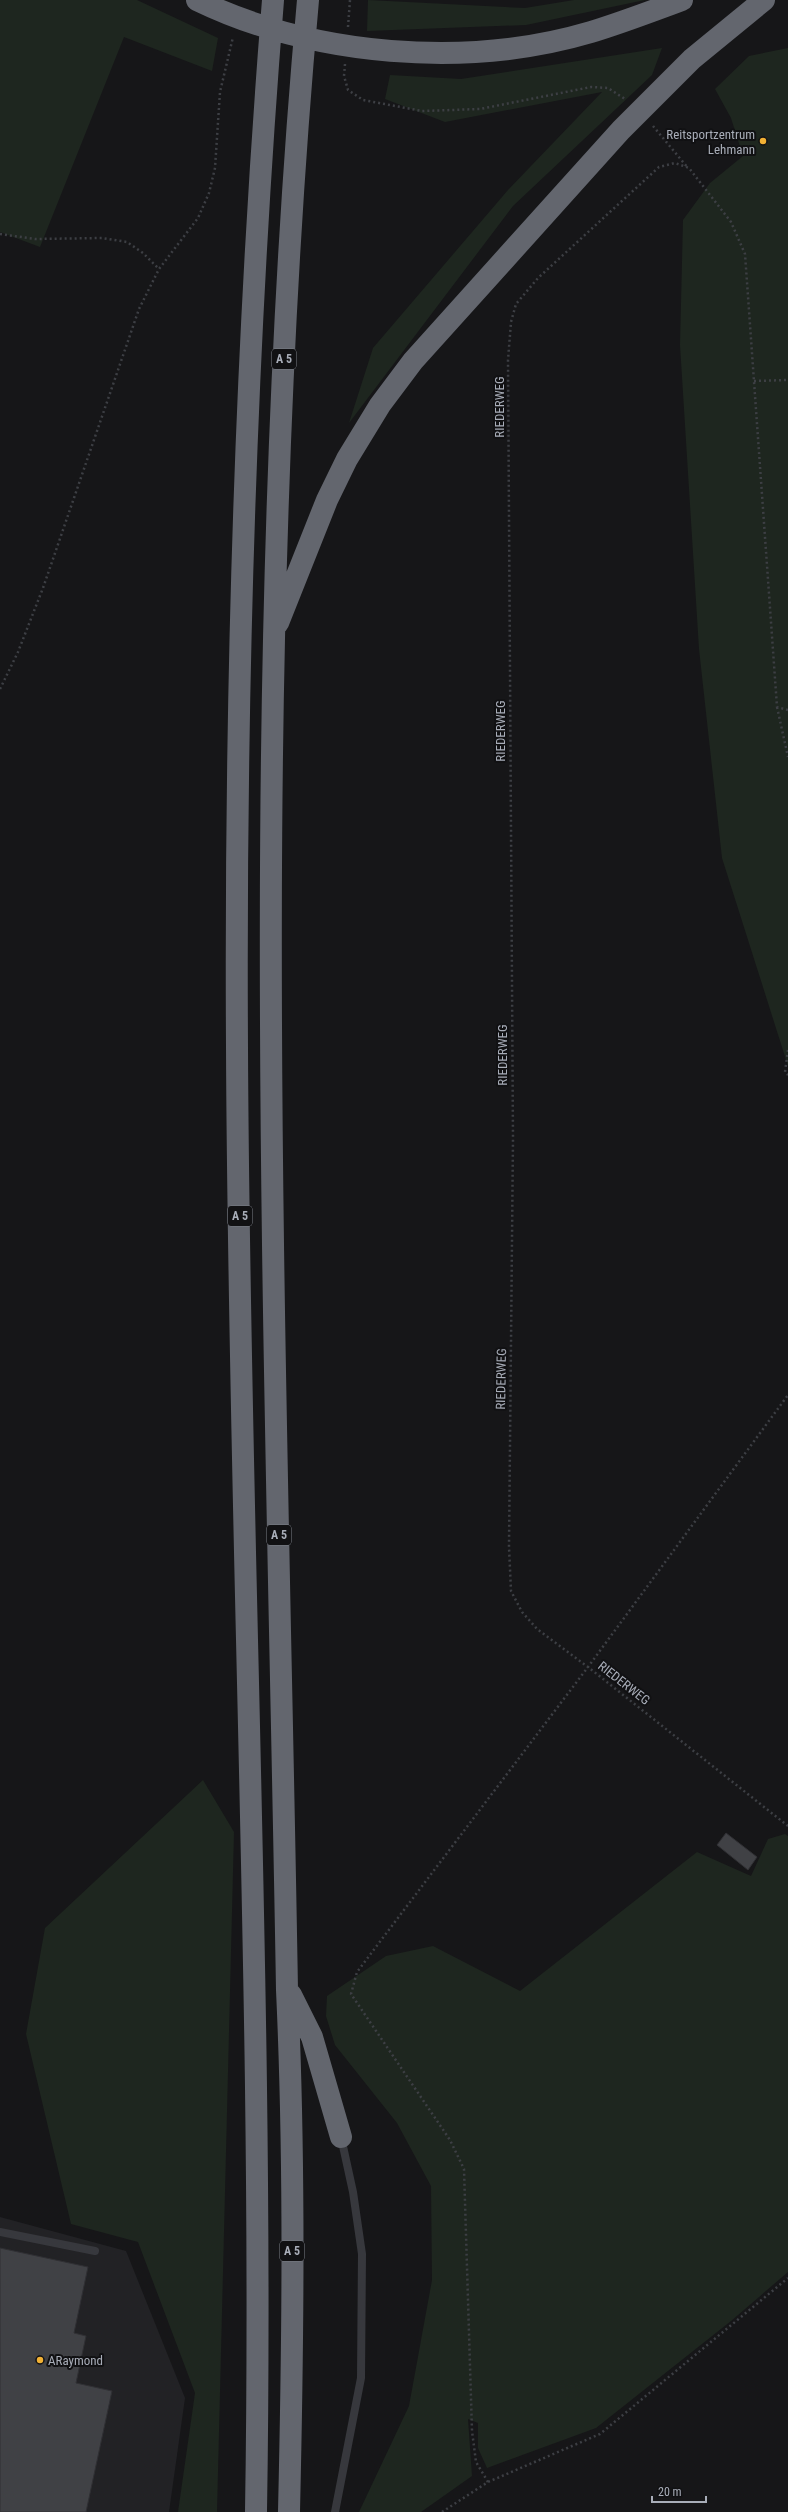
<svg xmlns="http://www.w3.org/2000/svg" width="788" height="2512" viewBox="0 0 788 2512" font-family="'Roboto Condensed',sans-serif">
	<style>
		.built { fill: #222225 }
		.green { fill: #1e261f }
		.building { fill: #404145; stroke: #303034 }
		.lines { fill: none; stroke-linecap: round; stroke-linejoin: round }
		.path { stroke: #3d3f44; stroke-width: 2.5; stroke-dasharray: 2 3; stroke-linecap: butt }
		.lane { stroke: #37383d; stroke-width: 8 }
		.highway { stroke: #63666e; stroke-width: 22 }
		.poi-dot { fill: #f2b134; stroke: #111113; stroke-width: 1.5 }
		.labels { text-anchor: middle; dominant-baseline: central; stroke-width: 4; stroke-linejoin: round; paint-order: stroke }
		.shield { fill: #111113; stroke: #7b7e86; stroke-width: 1 }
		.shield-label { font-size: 12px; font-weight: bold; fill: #a8adb8 }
		.poi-label { font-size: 13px; fill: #a8adb8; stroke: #111113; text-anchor: end }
		.street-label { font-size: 13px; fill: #a8adb8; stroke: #111113 }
	</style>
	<rect width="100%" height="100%" fill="#161618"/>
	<path class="built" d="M 0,2217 L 126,2251 L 185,2398 L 169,2512 L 0,2512 Z"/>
	<path class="green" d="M 0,0 L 137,0 L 218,38 L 212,71 L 124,37 L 40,247 L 0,232 Z
		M 368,0 L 525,8 L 574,0 L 645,0 L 526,25 L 367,31 Z
		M 662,48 L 652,75 L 513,206 L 349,423 L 373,348 L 508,190 L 602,92 L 445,122 L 385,99 L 390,75 L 461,79 Z
		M 788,48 L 788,1066 L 722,858 L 699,649 L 680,345 L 683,220 L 710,183 L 743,156 L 731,118 L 715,89 L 749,56 Z
		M 203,1780 L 234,1832 L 217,2512 L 178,2512 L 195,2393 L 138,2242 L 71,2224 L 26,2034 L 45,1928 Z
		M 785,1834 L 788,1836 L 788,2272 L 731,2321 L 596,2428 L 487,2468 L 478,2448 L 478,2423 L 468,2419 L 472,2476 L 421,2512 L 359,2512 L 409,2406 L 432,2280 L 431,2186 L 397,2123 L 335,2045 L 326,2016 L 327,1996 L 386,1956 L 433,1946 L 520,1991 L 697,1852 L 751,1876 L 768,1839 Z"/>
	<path class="building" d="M 726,1833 L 757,1857 L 748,1870 L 717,1845 Z
		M 0,2248 L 88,2267 L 74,2333 L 86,2336 L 76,2383 L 112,2391 L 86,2512 L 0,2512 Z"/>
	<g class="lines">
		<path class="path" d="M 348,27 L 350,0
			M 345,64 L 344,76 L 348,90 L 363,100 L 422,111 L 480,109 L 591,87 L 608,88 L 625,99
			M 653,126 L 688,168
			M 0,234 L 35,239 L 102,238 L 127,242 L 143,253 L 159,269
			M 754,381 L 788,380
			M 0,689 L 18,652 L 43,588 L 139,309 L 159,269 L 198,218 L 209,193 L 215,168 L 220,92 L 233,37
			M 777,707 L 788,757
			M 788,710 L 777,707 L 745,254 L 731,222 L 689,168 L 675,163 L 659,167 L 538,278 L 516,304 L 511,322 L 508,360 L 513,1139 L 509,1547 L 511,1591 L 522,1612 L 537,1629 L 588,1667 L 788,1826
			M 788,1050 L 785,1072 L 788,1075
			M 488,2482 L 476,2462 L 472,2431 L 464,2169 L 450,2140 L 351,1994 L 357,1972 L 588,1667 L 788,1395
			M 442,2512 L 488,2482 L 600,2434 L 788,2278"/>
		<path class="lane" d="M 0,2232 L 95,2251
			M 335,2512 L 361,2378 L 362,2254 L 353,2192 L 341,2137"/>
		<path class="highway" d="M 197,0 C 313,56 466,69 591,32 C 621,23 652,11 682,0
			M 278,623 L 327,500 L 347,459 L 380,405 L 413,361 L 621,130 L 692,59 L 764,0
			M 291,1995 L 312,2037 L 341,2137
			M 256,2512 C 264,2024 239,1536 237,1047 C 235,698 245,348 273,0
			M 289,2512 C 293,2338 295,2163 287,1990 C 276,1327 248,662 308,0"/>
	</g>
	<g class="poi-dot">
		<circle cx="763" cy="141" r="4"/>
		<circle cx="40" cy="2360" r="4"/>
	</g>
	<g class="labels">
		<g class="shield">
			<rect x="272" y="349" width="24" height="20" rx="3"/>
			<rect x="228" y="1206" width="24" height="20" rx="3"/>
			<rect x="267" y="1525" width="24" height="20" rx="3"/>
			<rect x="280" y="2241" width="24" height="20" rx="3"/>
		</g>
		<g class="shield-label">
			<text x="284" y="359">A 5</text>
			<text x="240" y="1216">A 5</text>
			<text x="279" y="1535">A 5</text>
			<text x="292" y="2251">A 5</text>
		</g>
		<g class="poi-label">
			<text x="755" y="134">Reitsportzentrum<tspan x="755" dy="15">Lehmann</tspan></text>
			<text x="48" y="2360" text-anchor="start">ARaymond</text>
		</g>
		<g class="street-label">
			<text transform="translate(499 407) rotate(-90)">RIEDERWEG</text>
			<text transform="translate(500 731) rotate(-90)">RIEDERWEG</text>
			<text transform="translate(502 1055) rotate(-90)">RIEDERWEG</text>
			<text transform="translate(501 1379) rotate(-89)">RIEDERWEG</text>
			<text transform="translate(624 1683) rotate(38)">RIEDERWEG</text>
		</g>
	</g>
	<path d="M652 2496v6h54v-6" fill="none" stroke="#a8adb8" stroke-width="2"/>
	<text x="658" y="2496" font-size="12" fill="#a8adb8" stroke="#111113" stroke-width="3" paint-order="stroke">20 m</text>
</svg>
